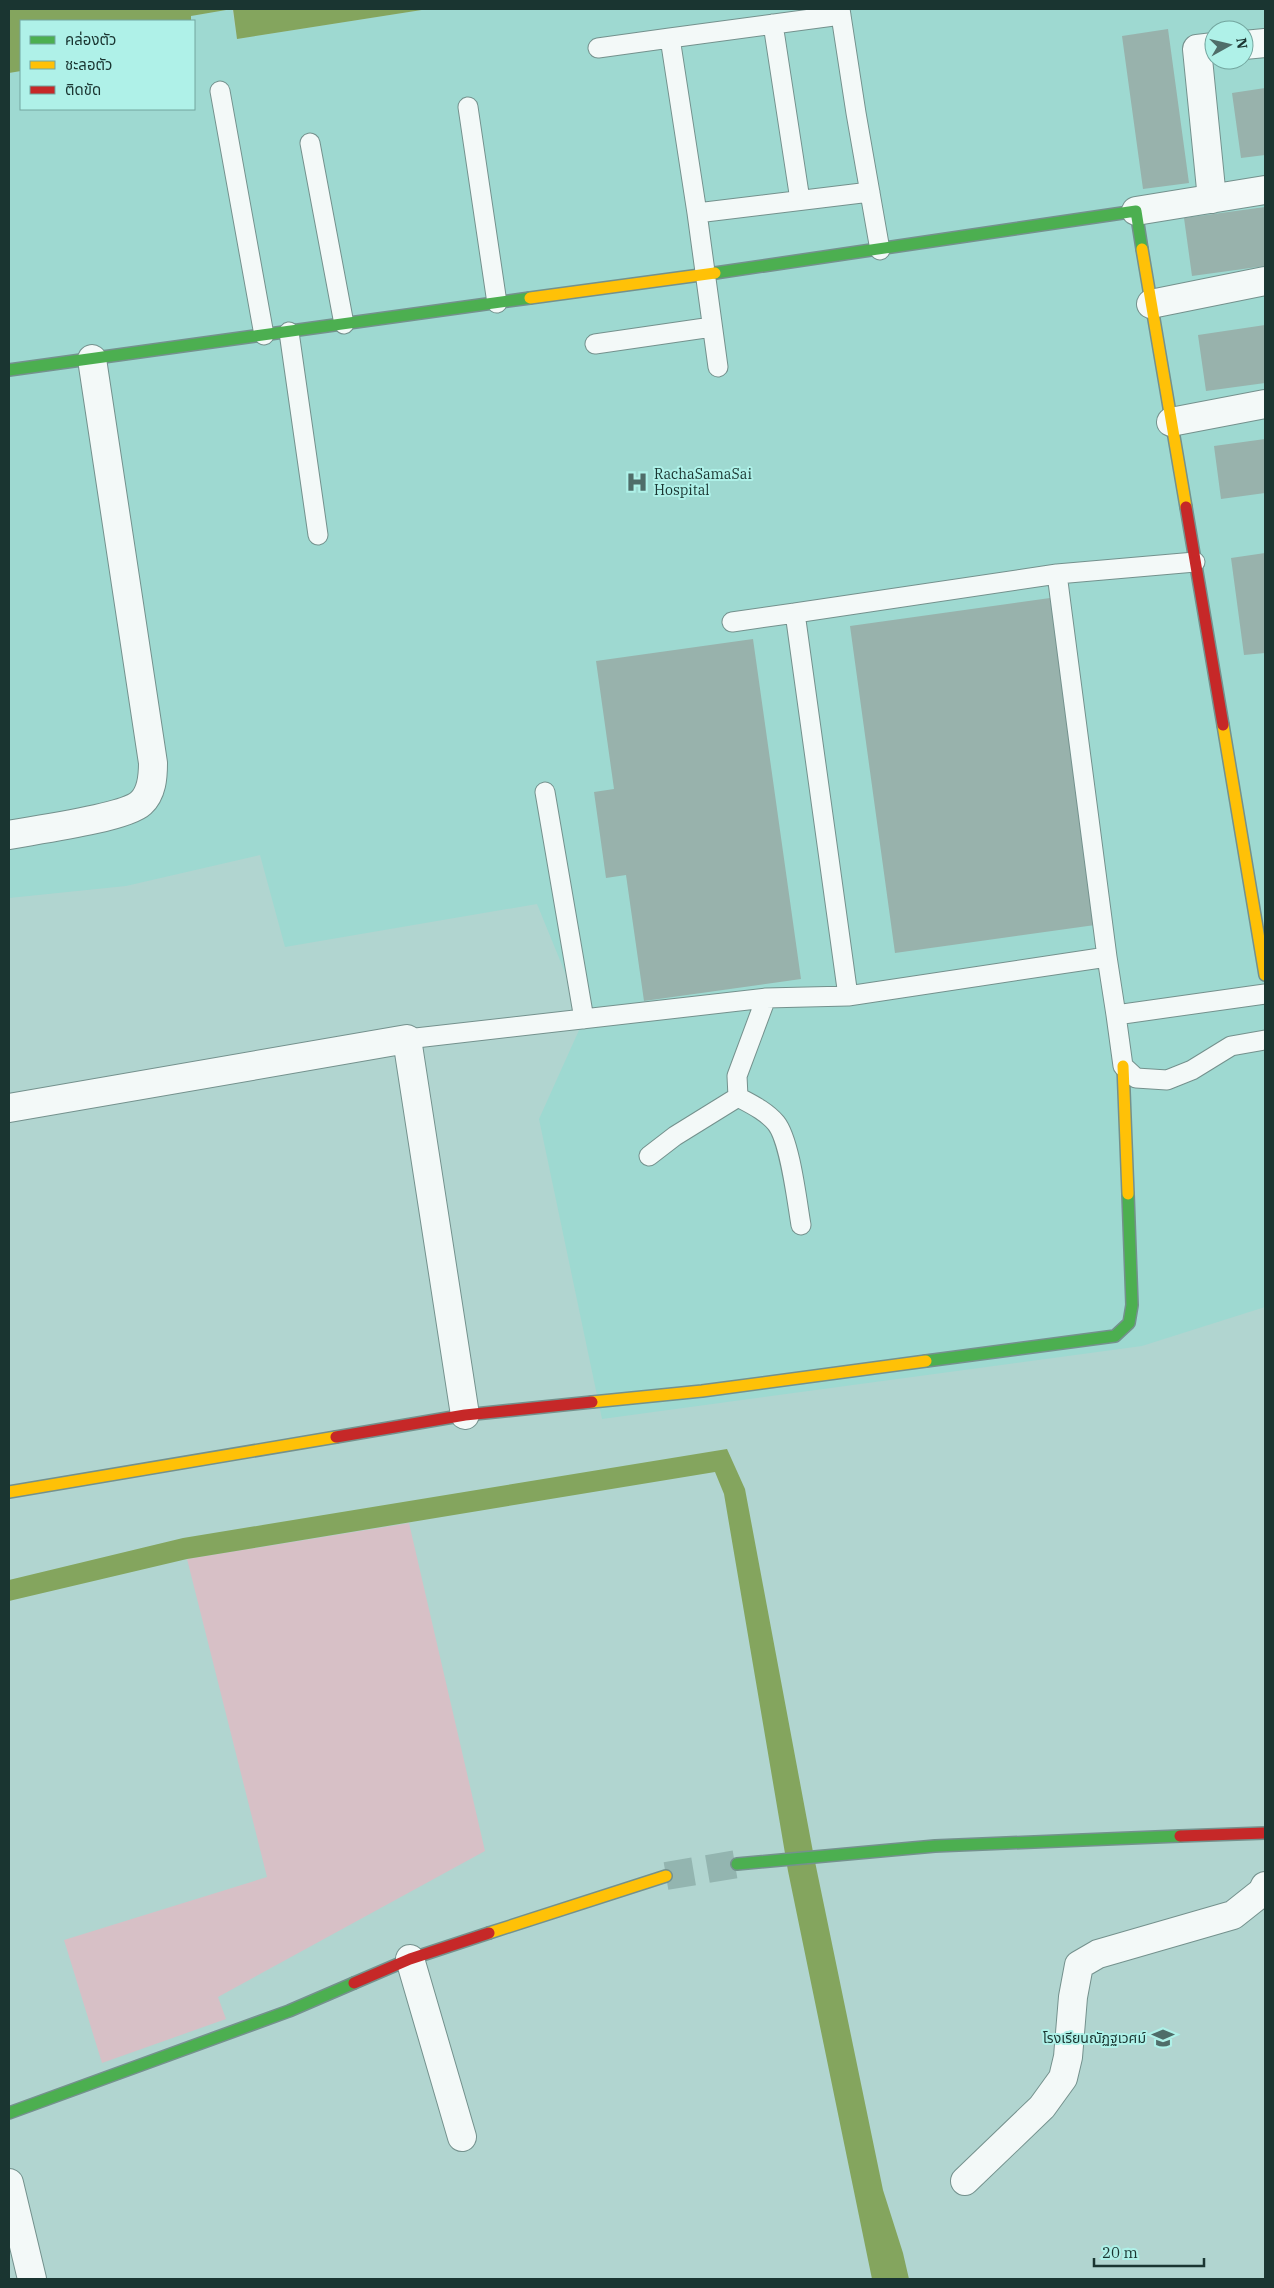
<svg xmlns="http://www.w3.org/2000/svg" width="1274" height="2288" viewBox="0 0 1274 2288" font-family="'IBM Plex Serif','Noto Sans Thai',serif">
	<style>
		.built { fill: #9ed9d1; fill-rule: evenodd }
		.green { fill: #d7c0c6 }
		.water { fill: #84a55e }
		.building { fill: #98b2ac }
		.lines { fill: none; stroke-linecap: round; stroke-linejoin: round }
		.secondary-tunnel { stroke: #93b5b0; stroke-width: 28; stroke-dasharray: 28 14; stroke-linecap: butt }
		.lane-casing { stroke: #74918d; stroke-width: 21 }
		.street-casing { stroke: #74918d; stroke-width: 30 }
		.fast-casing { stroke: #74918d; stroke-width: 14 }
		.slow-casing { stroke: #74918d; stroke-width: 14 }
		.jam-casing { stroke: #74918d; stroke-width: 14 }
		.lane { stroke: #f3f9f8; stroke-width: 19 }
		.street { stroke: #f3f9f8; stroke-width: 28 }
		.fast { stroke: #4caf50; stroke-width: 11 }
		.slow { stroke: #ffc107; stroke-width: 11 }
		.jam { stroke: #c62828; stroke-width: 11 }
		.labels { text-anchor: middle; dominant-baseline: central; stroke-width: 4; stroke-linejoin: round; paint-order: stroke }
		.poi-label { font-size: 14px; fill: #1a3531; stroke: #aff1e8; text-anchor: start }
	</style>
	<rect width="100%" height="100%" fill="#b1d5d0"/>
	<path class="built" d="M 232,9 L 237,39 L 428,9 L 1265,9 L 1265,1307 L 1142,1346 L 602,1419 L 539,1119 L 584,1019 L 537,904 L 285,947 L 260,855 L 126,886 L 9,898 L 9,73 L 21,71 L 21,109 L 194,109 L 194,21 L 191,21 L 191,16 ZM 1214,30 L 1244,30 L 1244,60 L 1214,60 Z"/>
	<path class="green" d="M 409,1523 L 485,1851 L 218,1997 L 226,2019 L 102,2063 L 64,1940 L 267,1877 L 187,1559 Z"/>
	<path class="water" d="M 9,9 L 232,9 L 191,16 L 191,21 L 21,21 L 21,71 L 9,73 Z
		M 233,9 L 428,9 L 237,39 Z
		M 727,1449 L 745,1489 L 813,1852 L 883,2190 L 903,2253 L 909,2279 L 872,2279 L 788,1871 L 724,1494 L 715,1472 L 187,1559 L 9,1601 L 9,1580 L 183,1538 Z"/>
	<path class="building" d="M 1168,29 L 1189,183 L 1143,189 L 1122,36 Z
		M 1265,88 L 1265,155 L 1241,158 L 1232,93 Z
		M 1265,207 L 1265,266 L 1192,276 L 1184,218 Z
		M 1265,325 L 1265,383 L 1206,391 L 1198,335 Z
		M 1265,439 L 1265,493 L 1221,499 L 1214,446 Z
		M 1265,553 L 1265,653 L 1244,655 L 1231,558 Z
		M 1050,598 L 1095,925 L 895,953 L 850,626 Z
		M 753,639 L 801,979 L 644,1001 L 626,875 L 606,878 L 594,792 L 614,789 L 596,661 Z"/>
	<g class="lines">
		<path class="secondary-tunnel" d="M 666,1876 L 737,1864"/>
		<g class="lane-casing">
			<path id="lane" d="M 840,9 L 856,113 L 880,250
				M 841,15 L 670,38 L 697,213 L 870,192
				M 773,24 L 800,200
				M 598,48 L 670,38
				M 220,91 L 264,335
				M 468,107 L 497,303
				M 310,143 L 344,324
				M 697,213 L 718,367
				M 289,332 L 318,535
				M 595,344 L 712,327
				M 795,613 L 1057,574
				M 732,622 L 795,613 L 848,996
				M 545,792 L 584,1019
				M 1107,957 L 1057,574 L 1195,562
				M 766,998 L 737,1076 L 738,1097 C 751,1104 766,1111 776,1123 C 790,1140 797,1202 801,1225
				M 1116,1015 L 1123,1066 L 1136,1078 L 1167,1080 L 1192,1070 L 1231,1046 L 1265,1040
				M 407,1039 L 766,998 L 848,996 L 1107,957 L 1116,1015 L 1265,994
				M 649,1156 L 675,1136 L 738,1097"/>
		</g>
		<g class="street-casing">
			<path id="street" d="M 1244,45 L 1265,43
				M 1212,199 L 1197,49 L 1214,47
				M 1136,211 L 1265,190
				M 1151,304 L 1265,281
				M 1171,422 L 1265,404
				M 9,835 C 35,830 125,818 141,803 C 152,793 153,777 153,763 L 92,359
				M 9,1108 L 407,1039 L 465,1415
				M 410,1959 L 462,2137
				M 965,2181 L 1042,2107 L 1063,2078 L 1068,2057 L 1073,1997 L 1079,1965 L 1098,1954 L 1233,1915 L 1262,1892 L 1265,1886
				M 9,2183 L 32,2279"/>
		</g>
		<g class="fast-casing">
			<path id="fast" d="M 715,273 L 1136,211 L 1142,249
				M 9,370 L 530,298
				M 926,1361 L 1115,1336 L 1129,1323 L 1132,1305 L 1128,1194
				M 737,1864 L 935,1846 L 1180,1836
				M 9,2113 L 289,2011 L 354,1983"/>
		</g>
		<g class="slow-casing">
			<path id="slow" d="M 1142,249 L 1186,507
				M 530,298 L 715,273
				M 1223,725 L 1265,975
				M 1123,1066 L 1128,1194
				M 592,1402 L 702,1391 L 926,1361
				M 9,1492 L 336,1437
				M 489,1933 L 666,1876"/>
		</g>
		<g class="jam-casing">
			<path id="jam" d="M 1186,507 L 1223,725
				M 336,1437 L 465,1415 L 592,1402
				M 1180,1836 L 1265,1833
				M 354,1983 L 410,1959 L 489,1933"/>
		</g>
		<use href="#lane" class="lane"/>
		<use href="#street" class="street"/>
		<use href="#fast" class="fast"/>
		<use href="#slow" class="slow"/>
		<use href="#jam" class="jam"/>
	</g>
	<defs>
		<g id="hospital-bare" transform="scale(1.725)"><path d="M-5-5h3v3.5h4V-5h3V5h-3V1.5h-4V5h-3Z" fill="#4f6d69" stroke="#aff1e8" stroke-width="2.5" paint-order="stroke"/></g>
		<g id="school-bare" transform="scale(1.725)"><path d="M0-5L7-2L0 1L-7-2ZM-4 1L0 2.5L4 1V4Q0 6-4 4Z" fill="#4f6d69" stroke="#aff1e8" stroke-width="2.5" paint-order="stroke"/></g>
	</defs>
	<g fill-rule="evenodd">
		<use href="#hospital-bare" x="637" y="482"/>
		<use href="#school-bare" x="1163" y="2038"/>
	</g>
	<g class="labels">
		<g class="poi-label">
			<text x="654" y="474">RachaSamaSai<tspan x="654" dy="16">Hospital</tspan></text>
			<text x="1146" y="2038" text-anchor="end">โรงเรียนณัฏฐเวศม์</text>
		</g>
	</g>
	<rect width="1274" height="2288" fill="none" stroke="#1a3531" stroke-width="20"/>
	<rect x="20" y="20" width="175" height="90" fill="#aff1e8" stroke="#73a69f"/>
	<rect x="30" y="36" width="25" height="8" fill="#4caf50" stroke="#73a69f"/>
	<text x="65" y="45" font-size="15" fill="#1a3531">คล่องตัว</text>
	<rect x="30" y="61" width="25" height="8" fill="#ffc107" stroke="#73a69f"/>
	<text x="65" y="70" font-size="15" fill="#1a3531">ชะลอตัว</text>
	<rect x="30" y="86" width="25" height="8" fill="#c62828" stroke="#73a69f"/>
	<text x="65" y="95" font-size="15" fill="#1a3531">ติดขัด</text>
	<g transform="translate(1229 45) rotate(82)"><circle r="24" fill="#aff1e8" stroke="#73a69f"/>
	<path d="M0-4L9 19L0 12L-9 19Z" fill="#4f6d69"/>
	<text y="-8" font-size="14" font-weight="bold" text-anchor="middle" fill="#1a3531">N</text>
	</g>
	<path d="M1094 2258v8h110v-8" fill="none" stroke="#1a3531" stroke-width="2.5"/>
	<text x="1102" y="2258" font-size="15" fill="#1a3531" stroke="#aff1e8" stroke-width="4" paint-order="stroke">20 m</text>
</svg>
